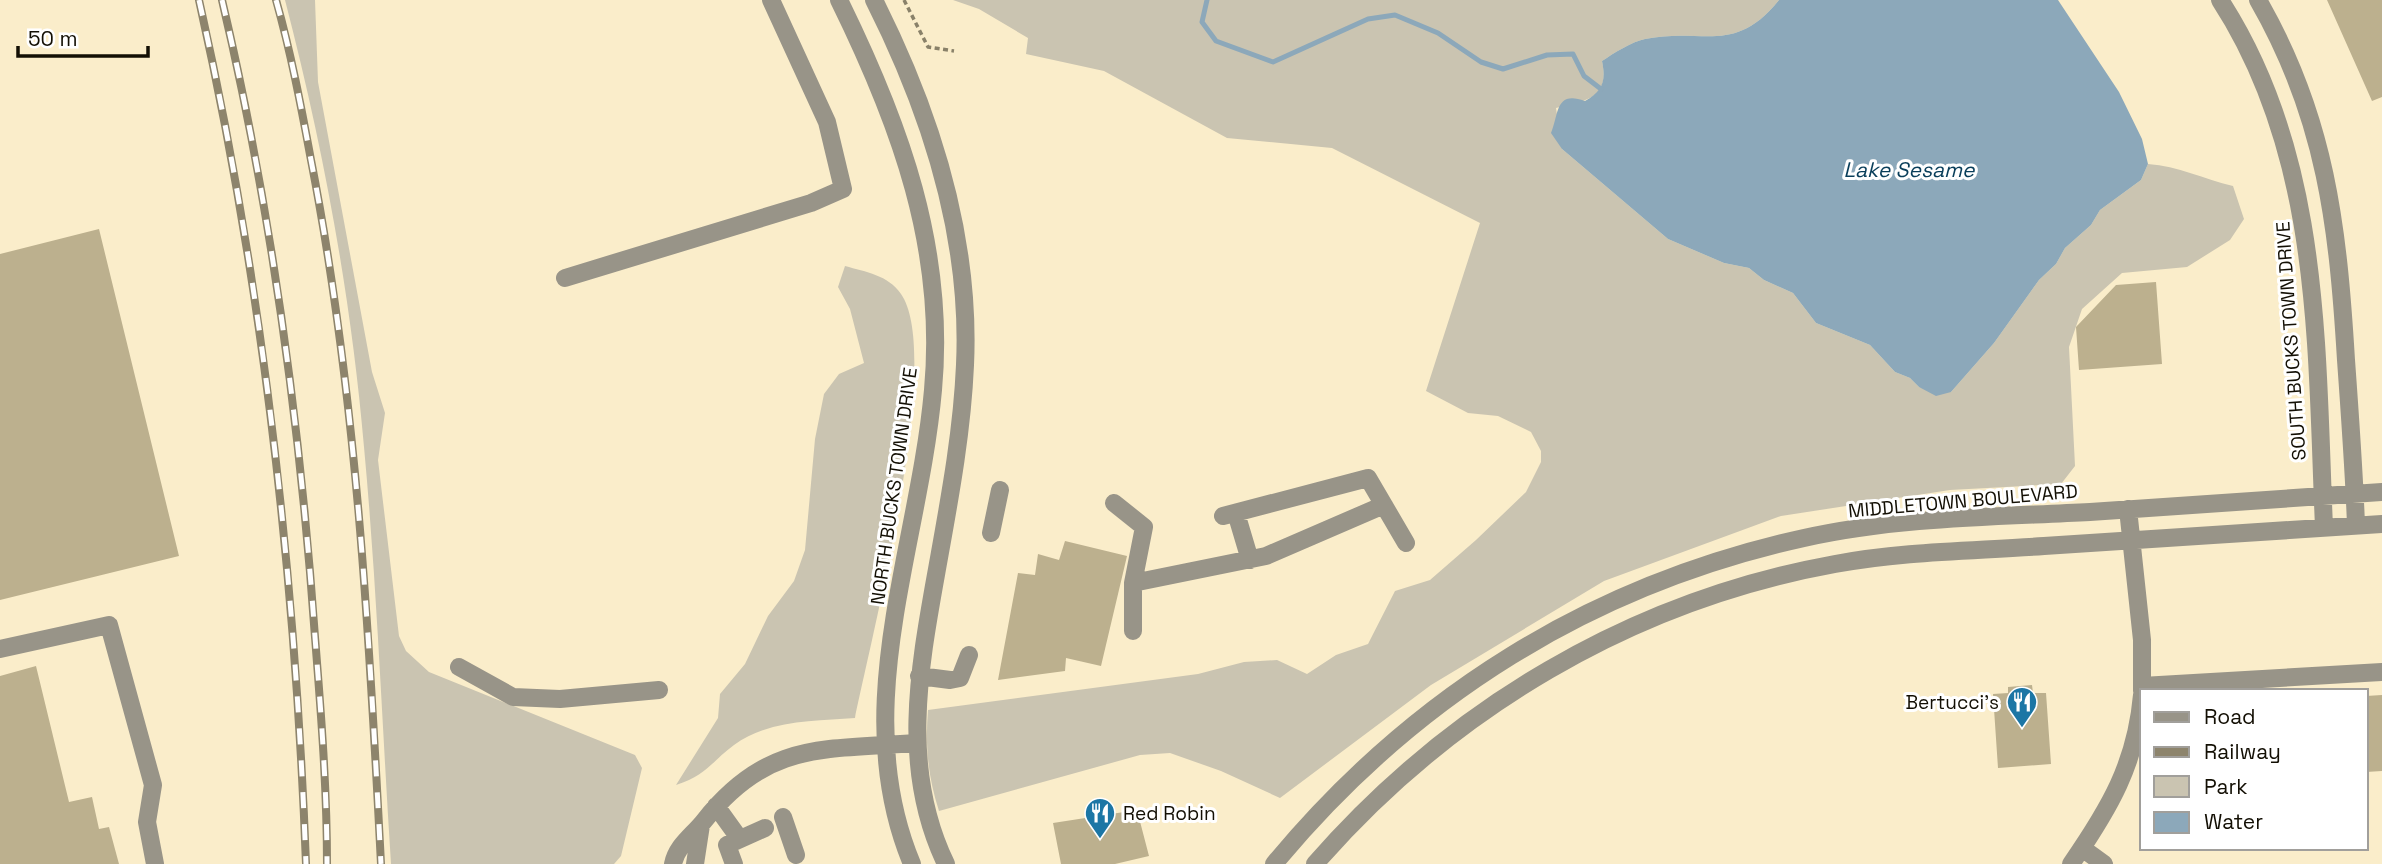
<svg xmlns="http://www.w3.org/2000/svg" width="2382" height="864" viewBox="0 0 2382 864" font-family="'Space Grotesk',sans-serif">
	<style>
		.green { fill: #cac4b1 }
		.water { fill: #8ca8ba }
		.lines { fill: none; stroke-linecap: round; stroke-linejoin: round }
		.stream { stroke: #8ca8ba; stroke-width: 5 }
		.building { fill: #bcb08e }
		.path { stroke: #898169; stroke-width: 3.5; stroke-dasharray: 5 3.5; stroke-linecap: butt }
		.minor { stroke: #989488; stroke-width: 18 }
		.rail-casing { stroke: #8d846c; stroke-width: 8 }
		.rail { stroke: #fff; stroke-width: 5; stroke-dasharray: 16; stroke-linecap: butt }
		.labels { text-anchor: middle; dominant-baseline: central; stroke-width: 6; stroke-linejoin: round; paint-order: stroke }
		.street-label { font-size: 19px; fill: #130f04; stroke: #fff }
		.poi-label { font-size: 19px; fill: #130f04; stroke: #fff; text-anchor: end }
		.water-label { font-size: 21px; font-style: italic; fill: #093e5a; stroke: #fff }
	</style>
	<rect width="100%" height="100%" fill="#faedca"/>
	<path class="green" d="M 285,0 L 315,0 L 318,82 L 372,372 L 385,413 L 378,460 L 399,636 L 406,651 L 429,672 L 635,755 L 642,768 L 621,856 L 614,864 L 391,864 C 382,725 377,586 364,447 C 351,296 323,146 285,0 Z
		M 953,0 L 1779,0 C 1734,56 1703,27 1645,39 C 1631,42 1614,53 1602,61 C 1610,99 1587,100 1556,108 L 1562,149 L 1668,239 L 1724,263 L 1749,268 L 1764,280 L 1793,293 L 1816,323 L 1870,345 L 1895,372 L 1910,378 L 1919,387 L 1951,392 L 1994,343 L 2039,280 L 2056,264 L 2065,248 L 2091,225 L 2100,210 L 2141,180 L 2148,164 C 2178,166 2204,179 2233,186 L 2244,219 L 2230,240 L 2187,267 L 2122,273 L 2082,309 L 2069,347 L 2075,466 L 2061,484 L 1950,490 L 1781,516 L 1604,581 L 1431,685 L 1280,798 L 1221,771 L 1170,753 L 1140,755 L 939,811 C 928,777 925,746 928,710 L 1198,674 L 1244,662 L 1277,660 L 1307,674 L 1336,655 L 1368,644 L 1395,591 L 1430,580 L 1476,540 L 1526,492 L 1541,462 L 1541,451 L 1531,432 L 1498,416 L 1468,413 L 1426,391 L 1480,223 L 1332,148 L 1227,138 L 1104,71 L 1026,54 L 1028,38 L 979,9 Z
		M 845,266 C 866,272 888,275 901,294 C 944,355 871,639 855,718 C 815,721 767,720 734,745 C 710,763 707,775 676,785 L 718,718 L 720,694 L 745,664 L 768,616 L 794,581 L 805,550 L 815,439 L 824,394 L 839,374 L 864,363 L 850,309 L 838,287 Z"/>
	<path class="water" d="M 1779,0 L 2058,0 L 2119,92 L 2142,139 L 2148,164 L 2141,180 L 2100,210 L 2091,225 L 2065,248 L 2056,264 L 2039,280 L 1994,343 L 1951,392 L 1936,396 L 1919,387 L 1910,378 L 1895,372 L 1870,345 L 1816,323 L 1793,293 L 1764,280 L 1749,268 L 1724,263 L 1668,239 L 1562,149 L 1551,133 C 1559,114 1555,90 1585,101 C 1603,91 1606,81 1602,61 C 1614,53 1631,42 1645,39 C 1703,27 1734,56 1779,0 Z"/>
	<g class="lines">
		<path class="stream" d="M 1207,0 L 1202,22 L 1216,41 L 1273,62 L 1368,19 L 1395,15 L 1438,33 L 1481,62 L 1503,69 L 1547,55 L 1573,54 L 1584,76 L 1601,89"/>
	</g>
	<path class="building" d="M 2327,0 L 2382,0 L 2382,97 L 2372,101 Z
		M 99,229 L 179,556 L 0,600 L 0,254 Z
		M 2156,282 L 2162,364 L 2079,370 L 2076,327 L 2116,285 Z
		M 1065,541 L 1127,556 L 1101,666 L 1066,658 L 1065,671 L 998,680 L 1018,573 L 1035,575 L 1038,554 L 1059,560 Z
		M 36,666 L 69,802 L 92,797 L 99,829 L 109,827 L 119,864 L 0,864 L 0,676 Z
		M 2032,685 L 2033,693 L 2046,693 L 2051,764 L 1998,768 L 1993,694 L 2008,693 L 2008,687 Z
		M 2382,695 L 2382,771 L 2366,772 L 2366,696 Z
		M 1137,810 L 1149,856 L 1115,864 L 1061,864 L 1053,823 Z"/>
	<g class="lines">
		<path class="path" d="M 904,0 L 928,47 L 954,51"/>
		<path class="minor" d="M 839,0 C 900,124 946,249 933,390 C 919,548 847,709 912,864
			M 874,0 C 931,113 971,237 965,365 C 962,434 949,502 937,569 C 919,669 900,769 946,864
			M 2220,0 C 2322,157 2316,347 2324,527
			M 2258,0 C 2326,118 2338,227 2346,360 C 2350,415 2354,470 2356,525
			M 565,278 L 811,203 L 843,189 L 827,122 L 771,0
			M 1114,503 L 1144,527 L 1133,583 L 1133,631
			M 2128,509 L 2142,640 L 2142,691
			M 1236,513 L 1250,560
			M 1223,516 L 1368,478 L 1406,543
			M 991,533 L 1000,490
			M 1133,583 L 1266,556 L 1384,505
			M 0,649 L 109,625 L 153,785 L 147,822 L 155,864
			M 459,667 L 513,697 L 560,699 L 659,690
			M 919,676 L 950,680 L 960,678 L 969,655
			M 2142,686 L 2382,672
			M 716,806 L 739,838
			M 783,817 L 796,855
			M 2082,848 L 2104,864
			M 673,864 C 677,845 692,836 704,821 C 767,741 823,750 916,743
			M 695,864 L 701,825
			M 734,864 L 727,845 L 765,828
			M 1274,864 C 1413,696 1591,585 1804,538 C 1898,517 1995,517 2090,512 C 2187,506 2284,498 2382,492
			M 1315,864 C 1450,709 1631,601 1835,564 C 1903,551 1975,551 2044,546 C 2157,539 2269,531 2382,524
			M 2071,864 C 2109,809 2136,764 2142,695"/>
		<g class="rail-casing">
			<path id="rail" d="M 199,0 C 263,285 295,573 306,864
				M 222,0 C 271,208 300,424 315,637 C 321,713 327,788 327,864
				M 276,0 C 291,53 301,106 311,160 C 356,391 369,629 381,864"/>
		</g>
		<use href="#rail" class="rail"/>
	</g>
	<defs>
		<g id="restaurant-pin" transform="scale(1.575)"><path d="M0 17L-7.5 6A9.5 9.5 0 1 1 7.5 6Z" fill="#1c76a5" stroke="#fff"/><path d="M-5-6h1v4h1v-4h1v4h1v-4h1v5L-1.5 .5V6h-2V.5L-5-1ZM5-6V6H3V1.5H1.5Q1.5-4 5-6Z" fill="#fff"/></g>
	</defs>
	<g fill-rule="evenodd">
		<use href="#restaurant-pin" x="2022" y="702"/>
		<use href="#restaurant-pin" x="1100" y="813"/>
	</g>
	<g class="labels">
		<g class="street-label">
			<text transform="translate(2291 341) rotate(-94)">SOUTH BUCKS TOWN DRIVE</text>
			<text transform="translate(894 486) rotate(-82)">NORTH BUCKS TOWN DRIVE</text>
			<text transform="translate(1963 501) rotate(-5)">MIDDLETOWN BOULEVARD</text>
		</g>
		<g class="poi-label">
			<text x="1999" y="702">Bertucci's</text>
			<text x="1123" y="813" text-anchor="start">Red Robin</text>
		</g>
		<g class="water-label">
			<text x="1909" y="169">Lake Sesame</text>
		</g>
	</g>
	<rect x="2140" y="689" width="228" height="161" fill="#ffffff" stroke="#a19f9b" stroke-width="2"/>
	<rect x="2154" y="712" width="35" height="10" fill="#989488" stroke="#a19f9b" stroke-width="2"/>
	<text x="2204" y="724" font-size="21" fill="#130f04">Road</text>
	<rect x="2154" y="747" width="35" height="10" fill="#8d846c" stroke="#a19f9b" stroke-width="2"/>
	<text x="2204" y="759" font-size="21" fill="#130f04">Railway</text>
	<rect x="2154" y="776" width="35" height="21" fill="#cac4b1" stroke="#a19f9b" stroke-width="2"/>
	<text x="2204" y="794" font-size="21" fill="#130f04">Park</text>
	<rect x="2154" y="812" width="35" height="21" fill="#8ca8ba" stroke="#a19f9b" stroke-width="2"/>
	<text x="2204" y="829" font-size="21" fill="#130f04">Water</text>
	<path d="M18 46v10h130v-10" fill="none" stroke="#130f04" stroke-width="3.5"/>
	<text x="28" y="46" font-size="21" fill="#130f04" stroke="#ffffff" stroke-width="5" paint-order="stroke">50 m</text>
</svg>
